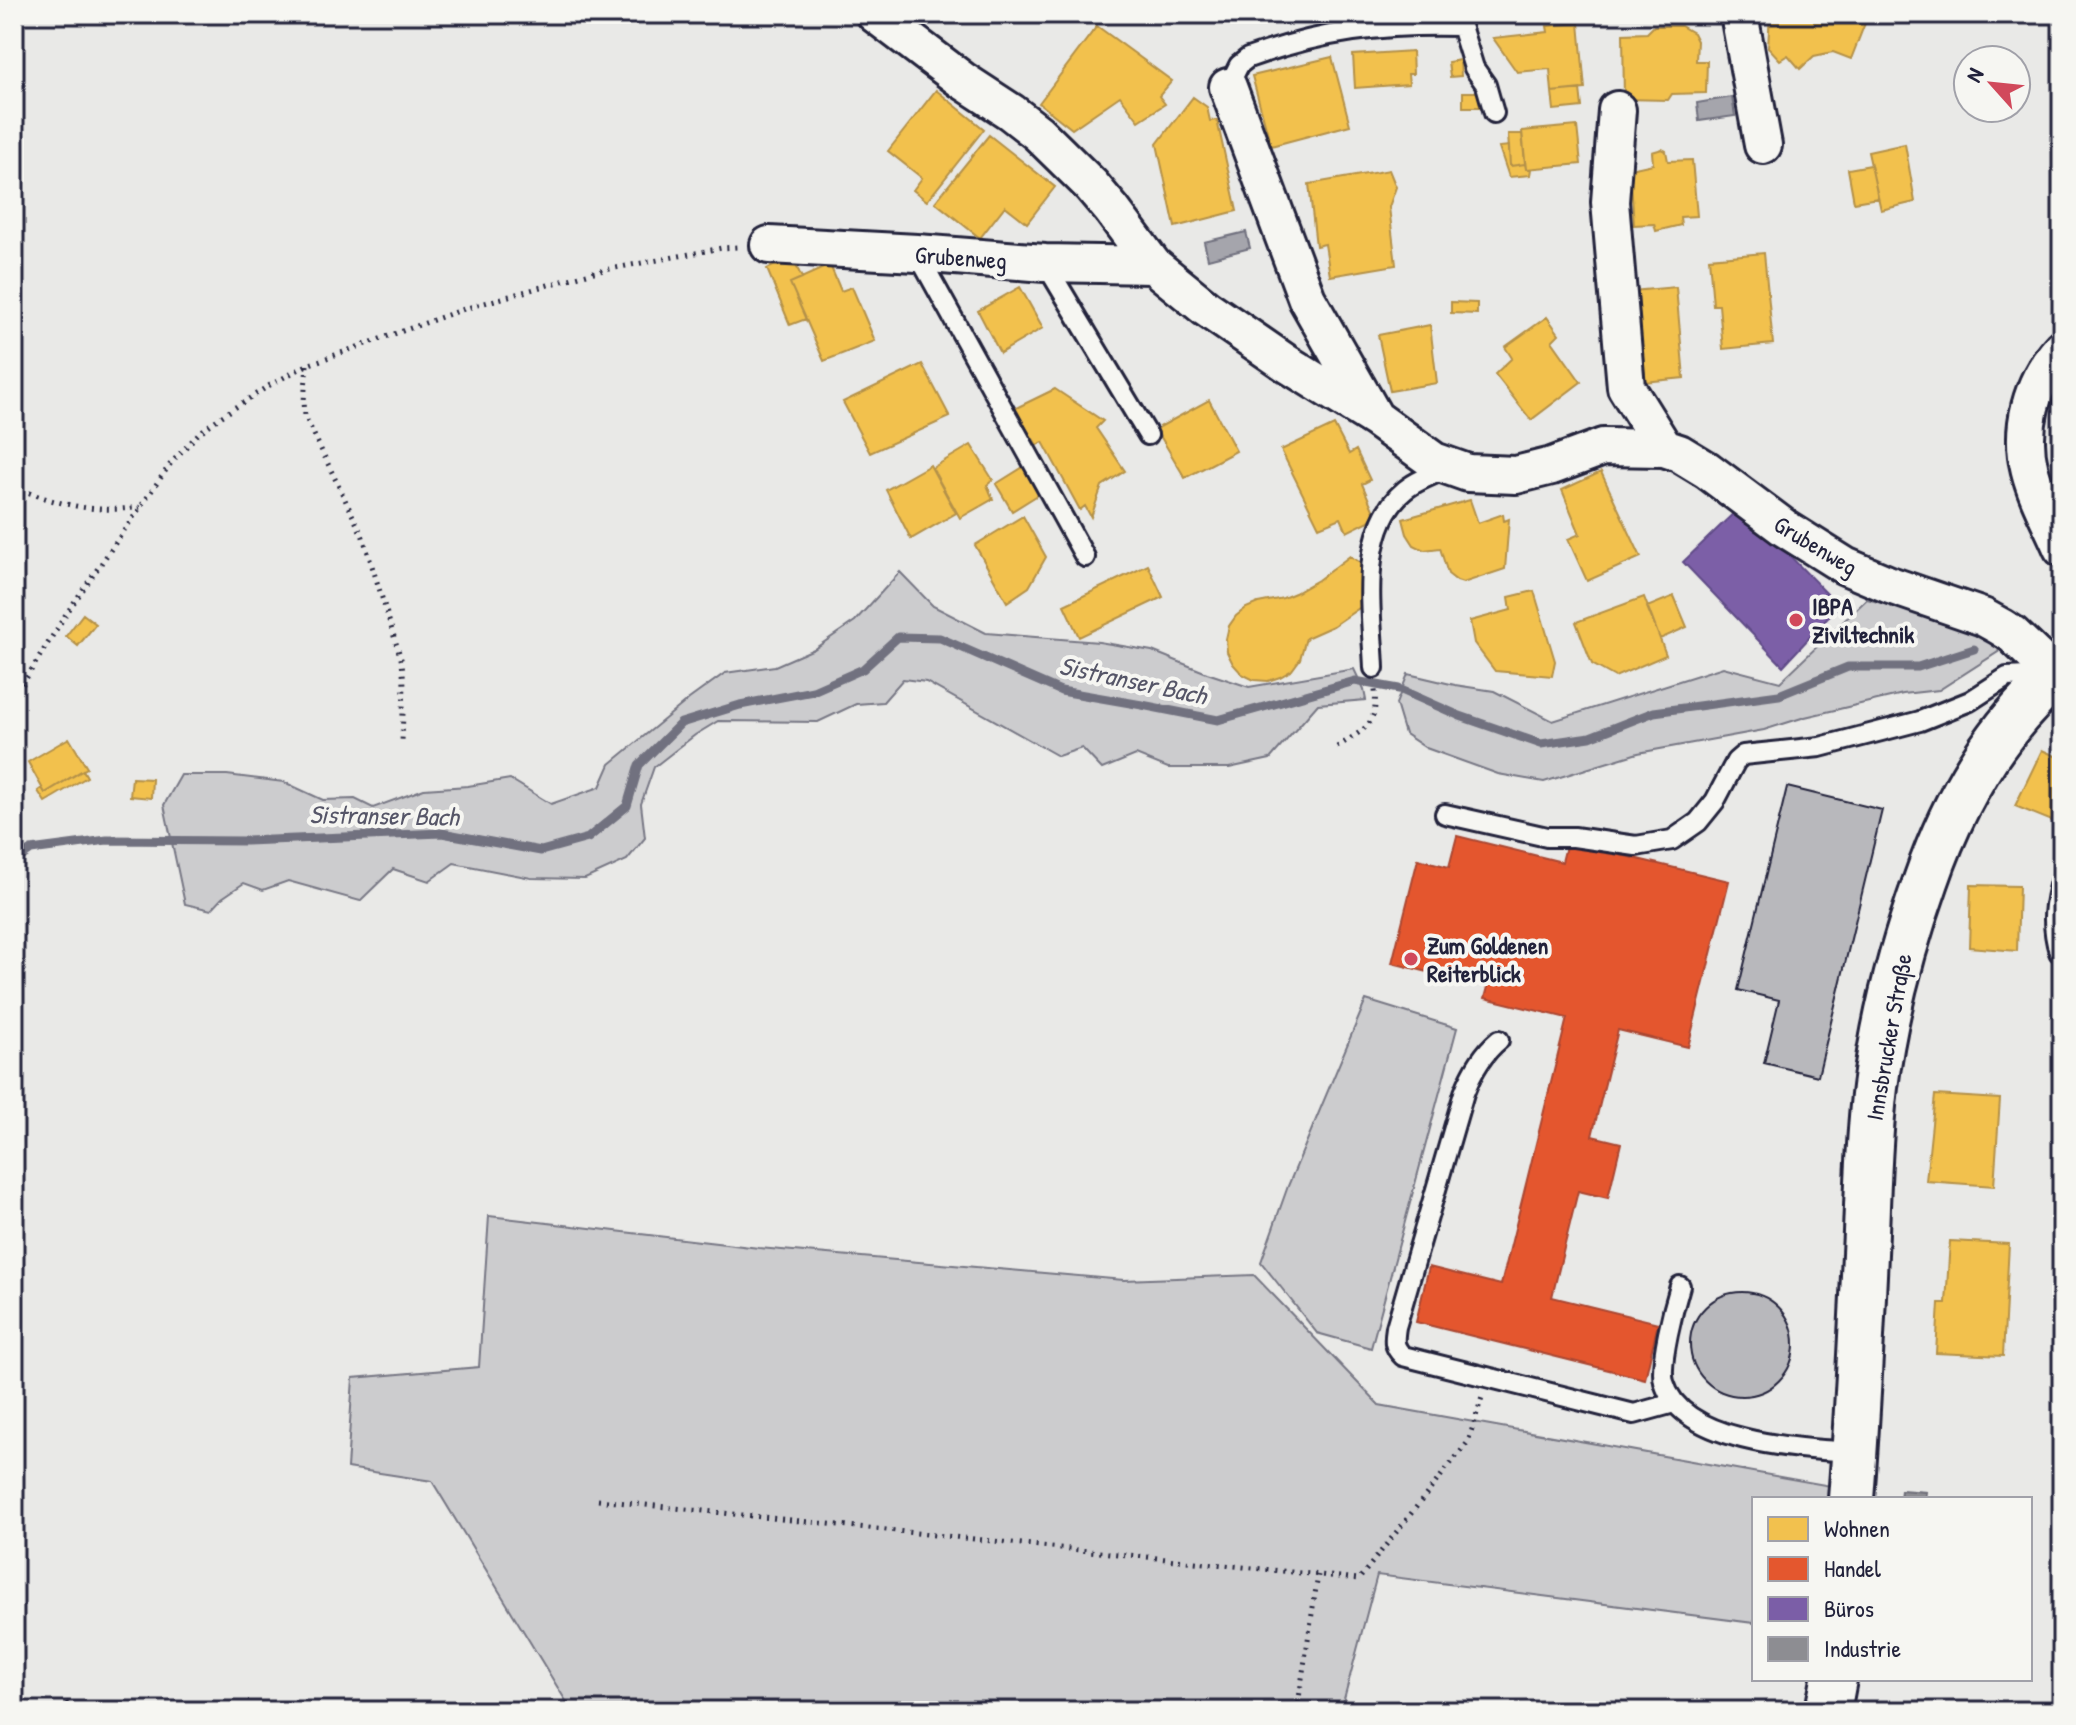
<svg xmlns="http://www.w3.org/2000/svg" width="2076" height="1725" viewBox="0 0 2076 1725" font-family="'Patrick Hand',sans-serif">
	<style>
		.green { fill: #ccccce; stroke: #777784; stroke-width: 2 }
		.water { fill: #a5a5ac; stroke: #71717f; stroke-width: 2 }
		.homes { fill: #f2c14e; stroke: #b49148; stroke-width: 2 }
		.shops { fill: #e4572e; stroke: #aa4732; stroke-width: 2 }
		.offices { fill: #7b5ea7; stroke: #604c87; stroke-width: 2 }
		.industry { fill: #8d8d92; stroke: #6d6d78; stroke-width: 2 }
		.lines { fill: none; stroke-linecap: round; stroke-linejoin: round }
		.stream { stroke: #71717f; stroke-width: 9 }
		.building { fill: #b8b8bc; stroke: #22223b; stroke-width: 2 }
		.lane-casing { stroke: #22223b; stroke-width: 24 }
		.street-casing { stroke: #22223b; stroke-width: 42 }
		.secondary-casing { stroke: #22223b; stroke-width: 50 }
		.path { stroke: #22223b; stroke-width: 5; stroke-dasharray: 2 6; stroke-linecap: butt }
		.lane { stroke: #f6f6f2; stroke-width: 18 }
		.street { stroke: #f6f6f2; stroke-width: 36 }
		.secondary { stroke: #f6f6f2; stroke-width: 44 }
		.poi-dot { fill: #d1495b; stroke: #f6f6f2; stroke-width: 3 }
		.labels { text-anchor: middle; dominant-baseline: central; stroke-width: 8; stroke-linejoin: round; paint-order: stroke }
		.street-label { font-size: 24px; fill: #22223b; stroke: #f6f6f2 }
		.poi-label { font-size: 24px; font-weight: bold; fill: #22223b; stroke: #f6f6f2; text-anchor: start }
		.water-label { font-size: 26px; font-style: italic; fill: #565668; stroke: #f6f6f2 }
	</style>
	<rect width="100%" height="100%" fill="#e9e9e7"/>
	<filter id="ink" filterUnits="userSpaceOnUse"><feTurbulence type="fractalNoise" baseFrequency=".0125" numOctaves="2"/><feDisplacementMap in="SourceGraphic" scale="16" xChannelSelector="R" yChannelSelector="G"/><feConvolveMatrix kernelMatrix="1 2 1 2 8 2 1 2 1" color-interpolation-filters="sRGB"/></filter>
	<g filter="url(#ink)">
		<path class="green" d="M 900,572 L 933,606 L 986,633 L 1099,642 L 1152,651 L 1207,673 L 1249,687 L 1354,669 L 1364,690 L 1366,700 L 1318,704 L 1270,759 L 1229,768 L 1168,768 L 1136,755 L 1102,769 L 1082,748 L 1058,756 L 926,682 L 903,679 L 883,702 L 856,704 L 818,722 L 718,721 L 695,735 L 654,767 L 641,804 L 645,838 L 627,860 L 585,879 L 531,878 L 454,863 L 429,881 L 393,869 L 360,901 L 288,881 L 263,890 L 244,883 L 222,898 L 211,910 L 185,904 L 164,805 L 181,775 L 227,775 L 284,782 L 323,800 L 355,799 L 373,808 L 424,789 L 468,786 L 510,779 L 551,804 L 600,787 L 610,764 L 689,699 L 725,673 L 775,666 L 814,649 L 855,621 Z
			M 1867,599 L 1958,624 L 2002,641 L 1998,652 L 1939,690 L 1903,694 L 1805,717 L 1764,730 L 1638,753 L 1544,782 L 1498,774 L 1426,748 L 1405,734 L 1396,704 L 1408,674 L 1455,685 L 1494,691 L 1553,721 L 1723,667 L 1780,682 Z
			M 1366,1000 L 1457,1028 L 1371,1348 L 1317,1333 L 1261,1262 L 1288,1186 Z
			M 489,1216 L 759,1248 L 1124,1280 L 1254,1275 L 1379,1405 L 1842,1488 L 1841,1499 L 1754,1499 L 1754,1623 L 1377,1575 L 1341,1710 L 1344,1711 L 572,1711 L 432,1481 L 347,1468 L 353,1378 L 479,1367 Z"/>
		<path class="water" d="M 1732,97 L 1735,116 L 1699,121 L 1697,103 Z
			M 1246,232 L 1250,248 L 1208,259 L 1204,242 Z"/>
		<path class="homes" d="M 1770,14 L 1863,14 L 1867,18 L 1851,59 L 1833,52 L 1814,56 L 1800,69 L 1788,55 L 1780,60 L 1768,47 Z
			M 1579,23 L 1585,89 L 1552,92 L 1550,69 L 1517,72 L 1493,38 L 1548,32 L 1547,26 Z
			M 1097,26 L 1172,81 L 1159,96 L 1165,104 L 1139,121 L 1120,96 L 1072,129 L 1039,103 Z
			M 1654,26 L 1681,26 L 1693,33 L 1697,41 L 1696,61 L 1707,61 L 1706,93 L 1672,94 L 1668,100 L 1624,99 L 1623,34 L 1647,33 Z
			M 1412,51 L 1413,74 L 1408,74 L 1409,84 L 1355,88 L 1353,55 Z
			M 1332,57 L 1350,125 L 1271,146 L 1252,76 Z
			M 1460,60 L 1461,76 L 1450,77 L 1448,62 Z
			M 1580,89 L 1582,107 L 1554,110 L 1552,92 Z
			M 936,90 L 984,129 L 927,201 L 913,190 L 922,178 L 888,151 Z
			M 1463,92 L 1480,92 L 1480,107 L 1463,107 Z
			M 1193,97 L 1207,107 L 1210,121 L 1217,120 L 1237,211 L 1175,227 L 1157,144 Z
			M 1577,126 L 1581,164 L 1526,169 L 1522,131 Z
			M 1508,134 L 1522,134 L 1525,164 L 1510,166 Z
			M 989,135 L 1055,187 L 1027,223 L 1005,206 L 980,238 L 935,202 Z
			M 1905,144 L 1915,202 L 1881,210 L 1868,152 Z
			M 1509,146 L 1510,166 L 1525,164 L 1526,169 L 1531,169 L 1530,175 L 1509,177 L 1499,147 Z
			M 1662,149 L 1666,151 L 1668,161 L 1692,160 L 1697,216 L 1680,217 L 1681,225 L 1656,231 L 1654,224 L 1634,225 L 1630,169 L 1653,164 L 1652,152 Z
			M 1871,165 L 1878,198 L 1854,202 L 1848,169 Z
			M 1389,170 L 1396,187 L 1389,207 L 1396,265 L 1330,276 L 1325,244 L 1316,246 L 1309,184 Z
			M 1764,253 L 1773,344 L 1723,349 L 1719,305 L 1713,305 L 1709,258 Z
			M 792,257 L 802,278 L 790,283 L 806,319 L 790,325 L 767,269 Z
			M 830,265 L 841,291 L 852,287 L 875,341 L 824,361 L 790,283 Z
			M 1020,287 L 1043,328 L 1000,353 L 978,311 Z
			M 1676,287 L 1684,378 L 1634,383 L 1621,292 Z
			M 1451,302 L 1477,303 L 1477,314 L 1451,313 Z
			M 1547,317 L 1559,334 L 1552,341 L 1581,382 L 1531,420 L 1495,374 L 1512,358 L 1505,347 Z
			M 1430,325 L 1437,383 L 1390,391 L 1378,335 Z
			M 922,364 L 950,417 L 870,453 L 843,402 Z
			M 1055,389 L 1103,421 L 1096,428 L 1125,471 L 1102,486 L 1091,517 L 1085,506 L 1080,510 L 1043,442 L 1037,445 L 1014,409 Z
			M 1209,400 L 1236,451 L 1185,478 L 1156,429 Z
			M 1334,425 L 1349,454 L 1356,450 L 1370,480 L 1362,484 L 1375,514 L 1369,521 L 1347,532 L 1341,518 L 1319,527 L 1281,450 Z
			M 971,445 L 993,480 L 987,485 L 993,499 L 960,518 L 932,468 Z
			M 930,465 L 956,513 L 911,539 L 886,490 Z
			M 1025,466 L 1041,493 L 1012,511 L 996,484 Z
			M 1601,472 L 1641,557 L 1587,581 L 1568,539 L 1580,534 L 1562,490 Z
			M 1470,500 L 1478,523 L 1503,514 L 1504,521 L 1509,519 L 1505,569 L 1463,583 L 1457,581 L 1448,574 L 1440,548 L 1424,550 L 1414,545 L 1407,534 L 1403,519 Z
			M 1023,516 L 1046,557 L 1029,587 L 1007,602 L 975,545 Z
			M 1350,556 L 1361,563 L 1362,606 L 1333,626 L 1306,638 L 1300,659 L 1292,670 L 1280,677 L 1268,681 L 1254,680 L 1242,674 L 1233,664 L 1227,652 L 1226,639 L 1229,626 L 1236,616 L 1246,608 L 1258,603 L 1283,598 L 1295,593 L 1318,580 Z
			M 1148,565 L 1163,597 L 1079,637 L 1064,605 Z
			M 1534,591 L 1555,661 L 1552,676 L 1495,671 L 1474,643 L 1470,621 L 1511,610 L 1509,597 Z
			M 1674,596 L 1687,627 L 1660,639 L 1647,607 Z
			M 1644,597 L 1666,655 L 1615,677 L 1592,664 L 1576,622 Z
			M 83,614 L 96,624 L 78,646 L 66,636 Z
			M 69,738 L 87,768 L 45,793 L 28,762 Z
			M 2042,750 L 2062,759 L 2062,825 L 2015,806 Z
			M 83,770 L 87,777 L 45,802 L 38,791 L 42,788 L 45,793 Z
			M 132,778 L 152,779 L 151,798 L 130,796 Z
			M 1971,885 L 2019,886 L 2017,951 L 1969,947 Z
			M 1935,1095 L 2000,1099 L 1994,1186 L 1926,1181 Z
			M 1950,1241 L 2009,1244 L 2003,1356 L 1936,1353 L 1939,1303 L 1946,1303 Z"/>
		<path class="shops" d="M 1457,836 L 1562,862 L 1567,842 L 1729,881 L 1688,1047 L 1618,1030 L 1592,1136 L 1621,1143 L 1608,1198 L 1578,1191 L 1552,1297 L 1658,1323 L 1645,1379 L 1416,1322 L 1429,1267 L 1501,1285 L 1567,1018 L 1485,998 L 1488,987 L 1392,963 L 1418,859 L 1449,867 Z"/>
		<path class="offices" d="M 1741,506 L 1839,606 L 1783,666 L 1683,562 Z"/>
		<path class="industry" d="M 1901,1490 L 1926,1492 L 1925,1499 L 1900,1499 Z"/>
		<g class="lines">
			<path class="stream" d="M 14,862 L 31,850 L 107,840 L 246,841 L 442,833 L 541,851 L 588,838 L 627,806 L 639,765 L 681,723 L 740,705 L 813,691 L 863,669 L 898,637 L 940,638 L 1061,691 L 1142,705 L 1218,720 L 1355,681 L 1399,689 L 1460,716 L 1541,744 L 1590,737 L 1654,712 L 1779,695 L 1848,667 L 1918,667 L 1974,649"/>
		</g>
		<path class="building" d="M 1787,787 L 1882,810 L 1818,1076 L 1764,1063 L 1779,1000 L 1738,990 Z
			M1690 1344a52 52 0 1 1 104 0a52 52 0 1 1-104 0Z"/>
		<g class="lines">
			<g class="lane-casing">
				<path id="lane" d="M 1228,87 L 1239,65 L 1248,58 C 1323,31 1382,24 1461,26 L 1474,68 L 1486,85 L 1494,113
					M 917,253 L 1085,557
					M 1045,263 L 1148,435
					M 1374,668 C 1372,614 1357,529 1405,490 C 1417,480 1434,474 1449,468
					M 1445,814 L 1547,837 L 1574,837 L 1636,846 L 1672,840 L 1698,822 L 1715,801 L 1736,761 L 1743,755 L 1820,747 L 1920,721 L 1970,701 L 2007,677 L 2049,675
					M 2059,952 C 2051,925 2053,903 2062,876
					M 1499,1040 C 1482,1054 1472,1072 1464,1093 L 1396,1327 C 1394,1340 1393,1347 1403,1356 L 1634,1414 L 1674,1403
					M 1680,1286 C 1674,1306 1659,1363 1664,1382 C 1681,1444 1803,1449 1855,1452"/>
			</g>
			<g class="street-casing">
				<path id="street" d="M 875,14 L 962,80 L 1011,112 L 1038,133 L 1091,185 L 1112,210 L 1153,265 L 1206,308 L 1286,363 L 1376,419 L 1434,461 L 1468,473 L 1516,475 L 1552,466 L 1603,447 L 1664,448 L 1679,453 L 1707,470 L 1786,529 L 1845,566 L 1890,585 L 1983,617 L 2001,627 L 2012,634 L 2055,675
					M 1739,14 L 1763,145
					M 1228,87 L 1307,299 L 1373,415
					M 1617,110 L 1610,202 L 1626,387 L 1664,448
					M 769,245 L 917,253 L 1045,263 L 1153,265
					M 2062,348 C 2046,365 2036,384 2030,407 C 2016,463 2040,498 2062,548"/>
			</g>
			<g class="secondary-casing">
				<path id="secondary" d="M 1851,1499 C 1858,1410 1862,1321 1866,1232 C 1868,1184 1869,1135 1875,1087 C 1884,1016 1902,948 1926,881 C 1949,814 1982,751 2032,699 C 2042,689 2051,678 2062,670
					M 1828,1711 L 1834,1679"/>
			</g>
			<path class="path" d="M 307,365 L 304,401 L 305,416 L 363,537 L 402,662 L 404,684 L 402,742
				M 14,487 C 57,504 94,514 140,507
				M 14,698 L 66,614 L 171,463 L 199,433 L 219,418 L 270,385 L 307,365 L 467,308 L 594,272 L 722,248 L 738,247
				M 1337,747 C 1364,729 1378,726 1375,690
				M 598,1500 L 1359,1579 L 1468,1442 L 1482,1397
				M 66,1702 L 72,1711
				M 1297,1711 L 1318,1575"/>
			<use href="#lane" class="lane"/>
			<use href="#street" class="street"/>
			<use href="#secondary" class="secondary"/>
		</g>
	</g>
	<g class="poi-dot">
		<circle cx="1796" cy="620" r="8"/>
		<circle cx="1411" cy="959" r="8"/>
	</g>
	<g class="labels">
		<g class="street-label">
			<text transform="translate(961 257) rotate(4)">Grubenweg</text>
			<text transform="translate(1816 545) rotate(31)">Grubenweg</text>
			<text transform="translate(1888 1037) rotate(-80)">Innsbrucker Straße</text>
		</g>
		<g class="poi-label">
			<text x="1812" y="606">IBPA<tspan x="1812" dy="28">Ziviltechnik</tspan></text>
			<text x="1427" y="945">Zum Goldenen<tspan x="1427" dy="28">Reiterblick</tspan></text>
		</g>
		<g class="water-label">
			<text transform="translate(1133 680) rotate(12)">Sistranser Bach</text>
			<text transform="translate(384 815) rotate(1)">Sistranser Bach</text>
		</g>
	</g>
	<rect width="2076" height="1725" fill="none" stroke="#f6f6f2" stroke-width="48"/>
	<rect x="24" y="24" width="2028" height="1677" fill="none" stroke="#22223b" stroke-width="3" filter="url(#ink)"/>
	<rect x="1752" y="1497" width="280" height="184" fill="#f6f6f2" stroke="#a1a1a9" stroke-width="2"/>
	<rect x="1768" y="1517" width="40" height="24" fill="#f2c14e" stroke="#a1a1a9" stroke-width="2"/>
	<text x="1824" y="1537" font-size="24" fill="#22223b">Wohnen</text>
	<rect x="1768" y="1557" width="40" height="24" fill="#e4572e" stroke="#a1a1a9" stroke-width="2"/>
	<text x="1824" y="1577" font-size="24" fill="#22223b">Handel</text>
	<rect x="1768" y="1597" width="40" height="24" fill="#7b5ea7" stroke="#a1a1a9" stroke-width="2"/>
	<text x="1824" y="1617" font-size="24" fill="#22223b">Büros</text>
	<rect x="1768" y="1637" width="40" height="24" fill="#8d8d92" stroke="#a1a1a9" stroke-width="2"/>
	<text x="1824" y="1657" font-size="24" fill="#22223b">Industrie</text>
	<g transform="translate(1992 84) rotate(297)"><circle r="38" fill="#f6f6f2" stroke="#a1a1a9" stroke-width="2"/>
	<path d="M0-6L14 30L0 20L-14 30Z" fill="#d1495b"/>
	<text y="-12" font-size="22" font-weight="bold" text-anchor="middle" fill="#22223b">N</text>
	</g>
</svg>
